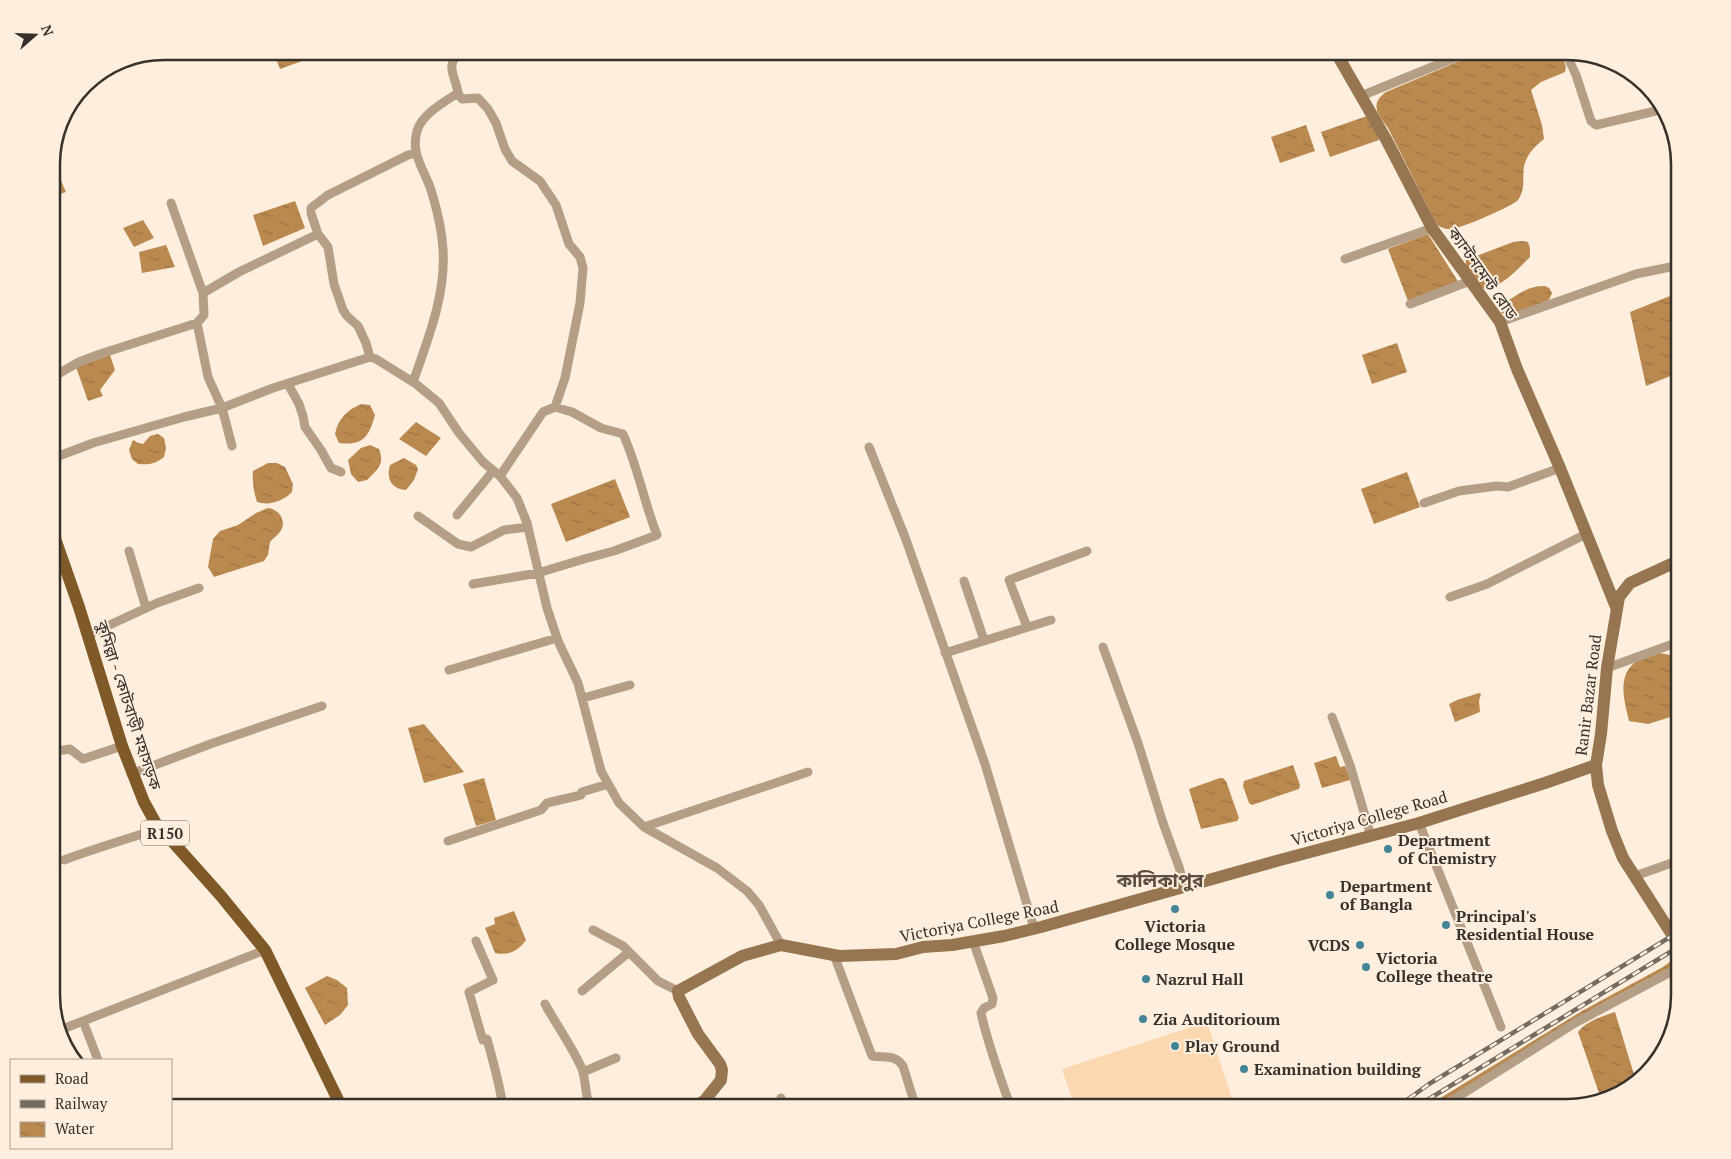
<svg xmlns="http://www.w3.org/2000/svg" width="1731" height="1159" viewBox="0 0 1731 1159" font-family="'PT Serif','Noto Sans Bengali',serif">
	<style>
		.pitch { fill: #fcd8b0 }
		.water { fill: url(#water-ripples) }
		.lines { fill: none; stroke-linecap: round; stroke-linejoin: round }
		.street { stroke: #b59e86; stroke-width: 9 }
		.secondary { stroke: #967651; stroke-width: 12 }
		.primary { stroke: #805929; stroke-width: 12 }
		.rail-casing { stroke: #746b61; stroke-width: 4.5 }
		.rail { stroke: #feeedd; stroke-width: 2.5; stroke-dasharray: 8; stroke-linecap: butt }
		.poi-dot { fill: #448497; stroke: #feeedd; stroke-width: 2 }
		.labels { text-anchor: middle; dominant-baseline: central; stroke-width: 4; stroke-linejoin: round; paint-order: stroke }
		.shield { fill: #feeedd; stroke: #736a60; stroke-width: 1 }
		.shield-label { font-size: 15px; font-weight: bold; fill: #37312b }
		.street-label { font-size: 16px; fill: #37312b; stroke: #feeedd }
		.poi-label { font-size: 16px; font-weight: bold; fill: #37312b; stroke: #feeedd; text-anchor: start }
		.quarter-label { font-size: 19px; font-weight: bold; fill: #5b4e40; stroke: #feeedd }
		.rim { fill: none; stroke: #37312b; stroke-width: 2.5 }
	</style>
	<defs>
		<pattern id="water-ripples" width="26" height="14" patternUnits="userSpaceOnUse" patternTransform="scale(1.25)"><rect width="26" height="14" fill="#ba894f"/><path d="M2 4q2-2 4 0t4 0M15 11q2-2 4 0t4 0" fill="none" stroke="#987142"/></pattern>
	</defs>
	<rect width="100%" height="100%" fill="#feeedd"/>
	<path class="pitch" d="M 1207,1022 L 1235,1108 L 1075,1108 L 1062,1069 Z"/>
	<path class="water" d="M 273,51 L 315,51 L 316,56 L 280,69 Z
		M 1483,51 L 1557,51 C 1562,58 1568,64 1565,72 L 1541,82 L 1531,90 L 1542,125 L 1544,139 C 1535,146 1527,154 1524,166 C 1522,179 1526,188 1518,200 C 1513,206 1460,229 1451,229 C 1446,230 1441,227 1437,225 L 1388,128 C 1378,115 1369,104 1386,92 Z
		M 1370,115 L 1379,140 L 1330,157 L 1321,132 Z
		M 1306,125 L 1315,151 L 1280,163 L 1271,137 Z
		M 51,157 L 66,192 L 51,197 Z
		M 295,201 L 305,228 L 263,246 L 253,215 Z
		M 143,220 L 154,238 L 134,247 L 123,228 Z
		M 1428,234 L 1459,283 L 1408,301 L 1388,249 Z
		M 1523,241 L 1528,242 L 1530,248 L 1530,257 C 1518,269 1502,287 1485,289 L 1477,284 L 1465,267 L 1466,260 L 1513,242 Z
		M 166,245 L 175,267 L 142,273 L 139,252 Z
		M 1545,286 L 1549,288 L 1552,293 L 1549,300 L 1509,315 L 1501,313 L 1500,306 C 1516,296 1526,286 1545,286 Z
		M 1680,292 L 1680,372 L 1646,386 L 1630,312 Z
		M 1397,343 L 1407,372 L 1372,384 L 1362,355 Z
		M 110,355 L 115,370 L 100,390 L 103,396 L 88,401 L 76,367 Z
		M 361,404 L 370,405 L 375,415 C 369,437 363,446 339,443 L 335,434 C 338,419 347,410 361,404 Z
		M 416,422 L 441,438 L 426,456 L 399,439 Z
		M 158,434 L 164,438 L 166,448 L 164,457 C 155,464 149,465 138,464 L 132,459 L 129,450 L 133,440 L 138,443 L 143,444 L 150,436 Z
		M 370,445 L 379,449 C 385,464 378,469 367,480 L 358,482 L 351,474 L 348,460 L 361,448 Z
		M 404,458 L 416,465 L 418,469 L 414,480 L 406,490 C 391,489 386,478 390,465 Z
		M 268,463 L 277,463 L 285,467 L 293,484 L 292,492 C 283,501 270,506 257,502 C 254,493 252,482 253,471 Z
		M 1407,472 L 1420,507 L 1374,524 L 1361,489 Z
		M 615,479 L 630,517 L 566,542 L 551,504 Z
		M 268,508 C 280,509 288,523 279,533 C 277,536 273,538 270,542 L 268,555 L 264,561 L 214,577 L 208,567 L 213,539 L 220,531 L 238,525 L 256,513 Z
		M 1660,653 L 1675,656 L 1680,660 L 1680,714 L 1648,724 L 1629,721 C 1625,703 1617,679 1633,664 C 1639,658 1652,656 1660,653 Z
		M 1479,693 L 1481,694 L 1479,701 L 1480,712 L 1455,722 L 1449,704 L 1457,700 Z
		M 424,724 L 464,772 L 424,783 L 408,728 Z
		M 1336,756 L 1340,767 L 1345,766 L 1350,778 L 1350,780 L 1322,788 L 1314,763 Z
		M 1293,765 L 1300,785 L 1299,789 L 1252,805 L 1249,803 L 1243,786 L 1244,781 Z
		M 484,778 L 496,820 L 476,826 L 463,784 Z
		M 1220,778 L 1223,778 L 1226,781 L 1239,818 L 1237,821 L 1201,829 L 1189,789 Z
		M 514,911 L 526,940 C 518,951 509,956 495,953 L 485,928 L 495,924 L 494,918 Z
		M 1678,956 L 1680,956 L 1680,962 L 1603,1003 L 1433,1108 L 1424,1108 L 1582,1011 L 1663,967 Z
		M 327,976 L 337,980 L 347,988 L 348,1005 L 340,1015 L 325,1025 L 305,988 Z
		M 1615,1012 L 1636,1081 L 1623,1093 L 1601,1099 L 1578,1032 C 1585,1022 1603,1016 1615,1012 Z"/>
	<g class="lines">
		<path class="street" d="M 1565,51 L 1576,75 L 1591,121 L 1596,125 L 1660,110 L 1665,112 L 1670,121
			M 458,93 L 462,99 L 478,98 L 488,109 L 496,123 L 505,149 L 512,161 L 540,181 L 556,205 L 569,244 L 580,257 L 583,268 L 580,303 L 565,378 L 555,407 L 543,412 L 500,476
			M 1361,96 L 1471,51
			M 171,203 L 203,293
			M 1345,259 L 1432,228
			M 1410,304 L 1470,281
			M 1500,322 L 1636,274 L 1680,265
			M 370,357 L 366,343 L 358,326 L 347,316 L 343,310 L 334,284 L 328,247 L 318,234 L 311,213 L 311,208 L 328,195 L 408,155 L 416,153
			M 51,378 L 79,362 L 100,354 L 197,323
			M 413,382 C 428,339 446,295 443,249 C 442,231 437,210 432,193 C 426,172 410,155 417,131 C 422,114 444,102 458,93 C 456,76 443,65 462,51
			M 288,384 L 299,404 L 303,416 L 305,427 L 321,450 L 331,468 L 341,472
			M 232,446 L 222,408 L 208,377 L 197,323 L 204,315 L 203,293 L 239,272 L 318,234
			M 869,447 L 905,537 L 985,764 L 1034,928
			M 51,459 L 93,443 L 184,417 L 222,408 L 273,388 L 370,357 L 376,359 L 416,384 L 439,403 L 459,433 L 483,462 L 500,476 L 517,498 L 527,523 L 547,608 L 558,641 L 578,683 L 601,771 L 619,803 L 644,827 L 717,868 L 747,891 L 759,905 L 781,945
			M 1424,503 L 1459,491 L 1497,486 L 1508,487 L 1560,468
			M 457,515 L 493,471
			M 418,516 L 458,544 L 471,547 L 504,530 L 528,527
			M 129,551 L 146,608
			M 964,581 L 984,640
			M 473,584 L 538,573 L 584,559 L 614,551 L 657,535 C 644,502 638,467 623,434 L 601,428 L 572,412 L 555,407
			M 1450,597 L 1487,584 L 1586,534
			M 1027,627 L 1009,580 L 1087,551
			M 88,635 L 157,603 L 199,588
			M 1103,647 L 1138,743 L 1163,823 L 1179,867 L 1184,886
			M 945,653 L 1051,620
			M 1607,668 L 1670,645 L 1677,645 L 1680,647
			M 449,670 L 557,638
			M 583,698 L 630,685
			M 1332,717 L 1350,765 L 1371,836
			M 51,739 L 56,751
			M 51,752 L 70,749 L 83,759 L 122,746
			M 131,774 L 213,743 L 322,706
			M 1419,823 L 1501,1027
			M 644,827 L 808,772
			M 448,841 L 541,810 L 547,803 L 581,795 L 582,792 L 608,784
			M 64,860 C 96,848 128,839 160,828
			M 1635,876 L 1680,860
			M 593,930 L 623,946 L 658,981 L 678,991
			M 476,941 L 493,980 L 469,992 L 481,1034 L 483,1040 L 487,1039 C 493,1062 500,1084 503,1108
			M 973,941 L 993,998 L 992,1004 L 984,1008 L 981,1013 C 988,1045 1000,1077 1011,1108
			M 834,955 L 872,1056 C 885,1058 895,1054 903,1066 L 916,1108
			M 582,991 L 629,952
			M 545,1004 C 557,1026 572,1046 582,1069 C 586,1080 585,1095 590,1108
			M 83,1021 L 98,1060
			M 60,1030 L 265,950
			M 583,1072 L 616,1058
			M 781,1098 L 783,1108
			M 997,1108 L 1010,1104
			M 1440,1108 L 1575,1023 L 1680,967"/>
		<path class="secondary" d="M 1335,51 L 1387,141 L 1432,228 L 1500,322 L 1517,369 L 1560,468 L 1616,607
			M 1680,560 L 1630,583 L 1619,597 L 1607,668 L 1601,734 L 1596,765 L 1598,785 L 1612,831 L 1623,858 L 1680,947
			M 694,1108 L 705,1100 L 721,1080 L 722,1070 L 720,1064 L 698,1034 L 679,997 L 678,991 L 742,956 L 781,945 L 839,956 L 896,954 L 923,947 L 952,945 L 1004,936 L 1041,927 L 1280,860 L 1419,823 L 1545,783 L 1596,765"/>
		<path class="primary" d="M 51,527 L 79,607 L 122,746 L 144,802 L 155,822 L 221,896 L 265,950 L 342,1108"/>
		<g class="rail-casing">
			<path id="rail" d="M 1396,1108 L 1429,1084 L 1680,931
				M 1414,1108 L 1680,946"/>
		</g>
		<use href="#rail" class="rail"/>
	</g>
	<g class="poi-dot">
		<circle cx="1388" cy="849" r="5"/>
		<circle cx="1330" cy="895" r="5"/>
		<circle cx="1175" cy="909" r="5"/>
		<circle cx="1446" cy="925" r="5"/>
		<circle cx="1360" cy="945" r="5"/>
		<circle cx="1366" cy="967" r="5"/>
		<circle cx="1146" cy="979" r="5"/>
		<circle cx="1143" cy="1019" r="5"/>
		<circle cx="1175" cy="1046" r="5"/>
		<circle cx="1244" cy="1069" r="5"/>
	</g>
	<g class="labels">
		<rect class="shield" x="141" y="820.5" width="48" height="25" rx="4"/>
		<g class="shield-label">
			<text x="165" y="833">R150</text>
		</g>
		<g class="street-label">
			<text transform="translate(1483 273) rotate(55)">ক্যান্টনমেন্ট রোড</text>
			<text transform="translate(1588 695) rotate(-83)">Ranir Bazar Road</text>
			<text transform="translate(129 705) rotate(72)">কুমিল্লা - কোটবাড়ী মহাসড়ক</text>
			<text transform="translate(1369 818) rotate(-16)">Victoriya College Road</text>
			<text transform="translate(979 921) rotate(-11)">Victoriya College Road</text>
		</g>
		<g class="poi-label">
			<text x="1398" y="840">Department<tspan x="1398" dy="18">of Chemistry</tspan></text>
			<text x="1340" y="886">Department<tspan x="1340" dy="18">of Bangla</tspan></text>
			<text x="1456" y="916">Principal's<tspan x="1456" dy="18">Residential House</tspan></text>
			<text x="1175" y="926" text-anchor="middle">Victoria<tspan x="1175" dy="18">College Mosque</tspan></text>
			<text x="1350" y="945" text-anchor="end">VCDS</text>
			<text x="1376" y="958">Victoria<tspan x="1376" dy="18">College theatre</tspan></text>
			<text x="1156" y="979">Nazrul Hall</text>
			<text x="1153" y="1019">Zia Auditorioum</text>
			<text x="1185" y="1046">Play Ground</text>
			<text x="1254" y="1069">Examination building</text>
		</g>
		<g class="quarter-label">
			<text x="1160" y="879">কালিকাপুর</text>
		</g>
	</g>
	<path d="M0 0H1731V1159H0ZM164 60H1567A104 104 0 0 1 1671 164V995A104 104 0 0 1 1567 1099H164A104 104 0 0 1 60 995V164A104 104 0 0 1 164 60Z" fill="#feeedd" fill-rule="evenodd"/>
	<path class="rim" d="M164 60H1567A104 104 0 0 1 1671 164V995A104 104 0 0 1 1567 1099H164A104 104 0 0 1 60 995V164A104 104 0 0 1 164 60Z"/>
	<rect x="10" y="1059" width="162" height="90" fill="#feeedd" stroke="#aea296"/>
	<rect x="20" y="1075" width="25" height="8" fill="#805929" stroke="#aea296"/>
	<text x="55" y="1084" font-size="15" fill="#37312b">Road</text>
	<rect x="20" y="1100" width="25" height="8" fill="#746b61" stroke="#aea296"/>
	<text x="55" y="1109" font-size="15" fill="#37312b">Railway</text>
	<rect x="20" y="1122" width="25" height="15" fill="url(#water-ripples)" stroke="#aea296"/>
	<text x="55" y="1134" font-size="15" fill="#37312b">Water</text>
	<g transform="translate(35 35) rotate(70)" stroke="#feeedd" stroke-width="4" paint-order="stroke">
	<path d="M0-4L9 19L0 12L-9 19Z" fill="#37312b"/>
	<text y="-8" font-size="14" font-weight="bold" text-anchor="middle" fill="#37312b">N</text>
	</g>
</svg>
